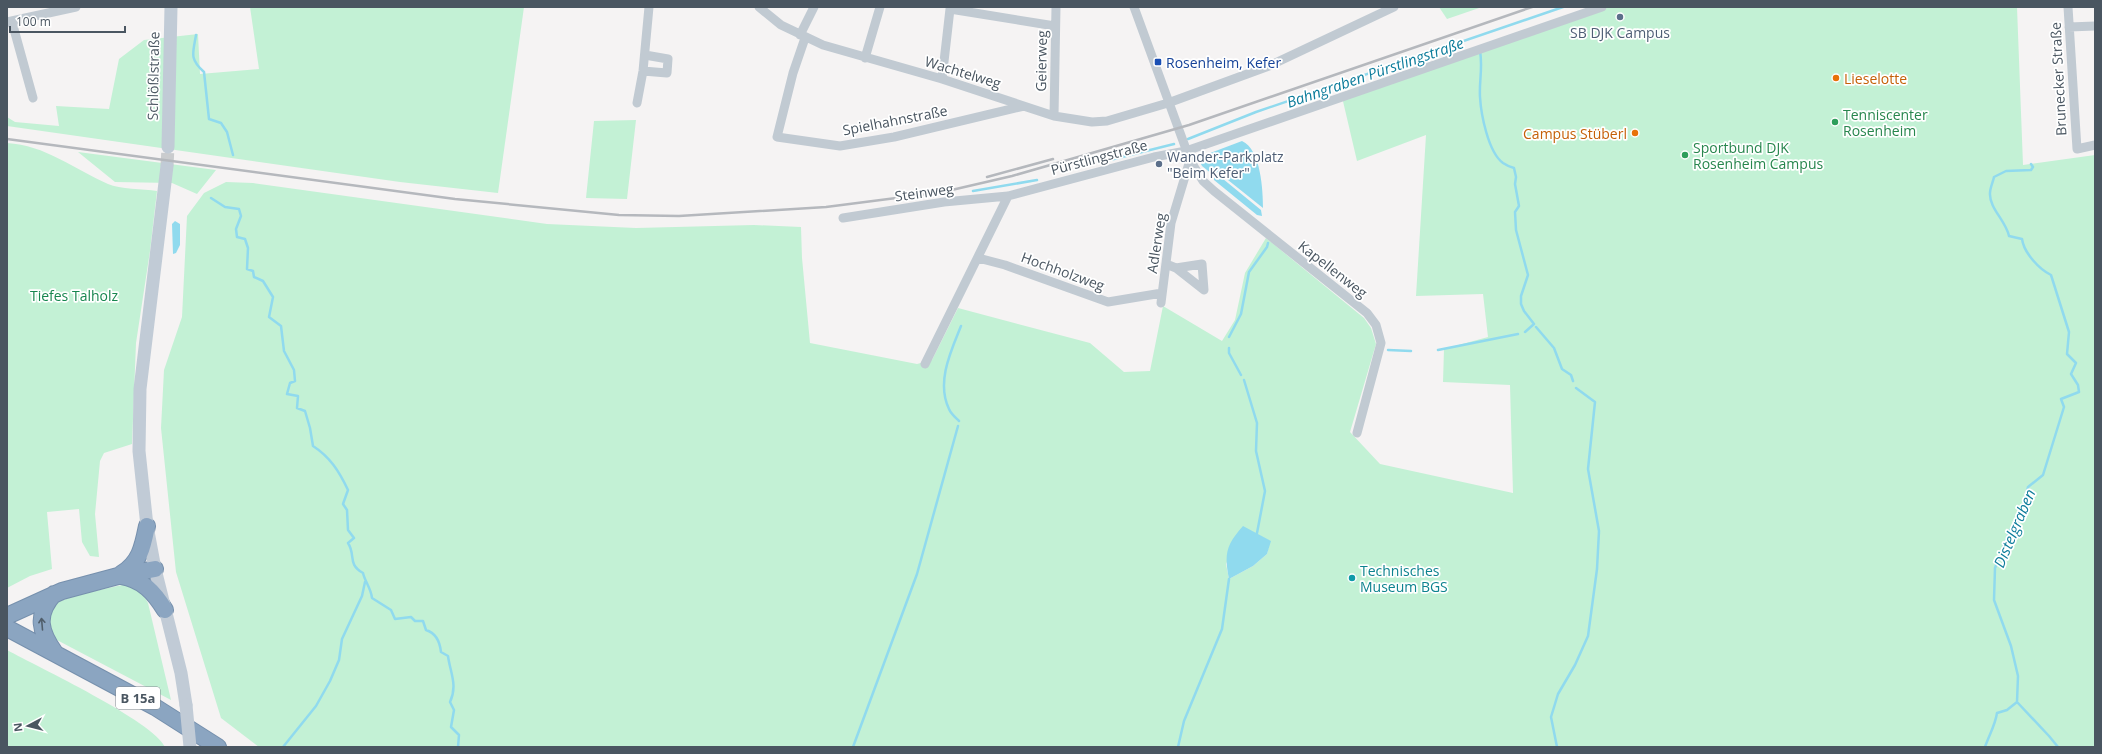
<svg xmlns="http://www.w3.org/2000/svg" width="2102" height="754" viewBox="0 0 2102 754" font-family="'Open Sans',sans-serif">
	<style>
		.green { fill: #c3f1d5; fill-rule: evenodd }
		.water { fill: #90daee }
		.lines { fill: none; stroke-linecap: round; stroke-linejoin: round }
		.stream { stroke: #90daee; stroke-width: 2.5 }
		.secondary-tunnel { stroke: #caccce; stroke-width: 13; stroke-dasharray: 13 6; stroke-linecap: butt }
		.highway-casing { stroke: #7690ad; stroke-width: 18 }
		.street { stroke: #c1cad2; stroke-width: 9 }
		.secondary { stroke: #c1cbd6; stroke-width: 13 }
		.highway { stroke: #8ba5c1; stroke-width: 16 }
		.rail { stroke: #b5b8bd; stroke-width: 2.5 }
		.secondary-bridge { stroke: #c1cbd6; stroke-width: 13 }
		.oneway { stroke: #505e6b }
		.service-dot { fill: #5c6f8a; stroke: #fff; stroke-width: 1.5 }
		.transit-dot { fill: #1a4fb4; stroke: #fff; stroke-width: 1.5 }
		.food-dot { fill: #e8710a; stroke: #fff; stroke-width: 1.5 }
		.leisure-dot { fill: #2e9e5b; stroke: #fff; stroke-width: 1.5 }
		.culture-dot { fill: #0f9aa8; stroke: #fff; stroke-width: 1.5 }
		.labels { text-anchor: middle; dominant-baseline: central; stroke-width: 3.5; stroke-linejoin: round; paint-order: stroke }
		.shield { fill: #fff; stroke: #808990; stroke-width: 1 }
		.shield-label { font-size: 13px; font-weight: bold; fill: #4a5661 }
		.service-label { font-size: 14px; fill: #4e5e75; stroke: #fff }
		.street-label { font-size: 14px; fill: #4a5661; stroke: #fff }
		.transit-label { font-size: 14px; fill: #164399; stroke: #fff; text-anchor: start }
		.food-label { font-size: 14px; fill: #c56008; stroke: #fff; text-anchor: start }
		.leisure-label { font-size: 14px; fill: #27864d; stroke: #fff; text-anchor: start }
		.park-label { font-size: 14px; fill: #17864f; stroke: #fff }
		.culture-label { font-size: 14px; fill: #0d838f; stroke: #fff; text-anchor: start }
		.water-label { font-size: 15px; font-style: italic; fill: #0c7c9b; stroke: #fff }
	</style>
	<rect width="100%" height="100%" fill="#f5f3f3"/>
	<path class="green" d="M 250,7 L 524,7 L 498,193 L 400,182 L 7,126 L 7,117 L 15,122 L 59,126 L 56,106 L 109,109 L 119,59 L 144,40 L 198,34 L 200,74 L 259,69 Z
		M 1439,7 L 1482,7 L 1447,19 Z
		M 1602,7 L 2017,7 L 2023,165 L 2095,155 L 2095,747 L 259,747 L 221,718 L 176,572 L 161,428 L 164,370 L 182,317 L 187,216 L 204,193 L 226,182 L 253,183 L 547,224 L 636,228 L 754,225 L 801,227 L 802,258 L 810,343 L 917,364 L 932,360 L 958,308 L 1090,343 L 1124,372 L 1150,371 L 1163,306 L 1222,341 L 1235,320 L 1245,273 L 1266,238 L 1364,318 L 1371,328 L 1376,344 L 1350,432 L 1380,464 L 1513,493 L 1510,385 L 1443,382 L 1444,349 L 1488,337 L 1483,294 L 1416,296 L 1426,135 L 1357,161 L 1342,97 ZM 1243,527 L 1270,541 L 1267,554 L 1253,566 L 1229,579 L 1226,564 Z
		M 636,120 L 627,199 L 586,198 L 594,121 Z
		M 7,143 C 45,145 74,169 108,184 C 120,189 143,189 157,191 L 150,251 L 136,343 L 132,444 L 104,453 L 100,461 L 95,514 L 99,557 L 90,556 L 82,542 L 79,509 L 47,512 L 52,569 L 30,576 L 7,588 Z
		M 78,152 L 216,170 L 197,194 L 172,183 L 115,182 Z
		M 127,584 L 142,593 L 148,603 L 171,700 L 55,639 L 47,627 L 53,604 L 76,595 Z
		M 7,650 C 38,667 153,721 165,747 L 7,747 Z"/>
	<path class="water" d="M 1242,141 C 1261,149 1263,191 1263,208 L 1218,172 L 1212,174 L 1202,166 L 1199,160 L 1205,155 Z
		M 1217,174 L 1261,210 L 1262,216 L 1257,215 L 1214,180 L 1214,175 Z
		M 175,221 L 180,224 L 180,245 L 176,253 L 173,254 L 172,224 Z
		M 1243,526 L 1271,541 L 1267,554 L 1253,566 L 1229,579 C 1224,554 1226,545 1243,526 Z"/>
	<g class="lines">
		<path class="stream" d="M 196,35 C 193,53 189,59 204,72 L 209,119 L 221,123 L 227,132 L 233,155
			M 1480,51 C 1483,67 1479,81 1480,97 C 1481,114 1488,152 1503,163 C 1506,165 1510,167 1514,168 L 1516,177 L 1515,184 L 1519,206 L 1515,212 L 1516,230 L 1528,275 L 1521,296 L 1521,304 L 1524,311 L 1534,324 L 1525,332
			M 1188,139 L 1256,112 L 1563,7
			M 1102,162 L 1174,144
			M 973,191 L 1037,180
			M 211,198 L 225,207 L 239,209 L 241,216 L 236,229 L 237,237 L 245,239 L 248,248 L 247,269 L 253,271 L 254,277 L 263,281 L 273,297 L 269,317 L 281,326 L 284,351 L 294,370 L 295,381 L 290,383 L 287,394 L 298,396 L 297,408 L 305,411 L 310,428 L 313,446 C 330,457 339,471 348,490 L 343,504 L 347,510 L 348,530 L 354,538 L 348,543 C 356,555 347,564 363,573 C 365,582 371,588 372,598 L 391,610 L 395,619 L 411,617 L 415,621 L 423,621 L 426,630 C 436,633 440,643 441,652 L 448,656 C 450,672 458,685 450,702 L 454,710 L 451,727 L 459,735 L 458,747
			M 1536,327 L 1554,348 L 1562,369 L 1571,375 L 1573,381
			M 1229,337 L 1241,314 L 1249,272 L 1267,247 L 1268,243
			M 1229,348 L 1229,353 L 1241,375
			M 1388,350 L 1411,351
			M 1438,350 L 1518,334
			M 1244,380 L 1257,423 L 1256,451 L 1265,491 L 1257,533
			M 959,421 C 956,418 951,414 949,409 C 936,382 951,351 961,326
			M 2017,702 L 2049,736 L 2058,747
			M 283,747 L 316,706 L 330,681 L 339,660 L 342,639 L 362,596 L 365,582
			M 853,747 L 917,574 L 958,426
			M 1178,747 L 1184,721 L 1222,629 L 1229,579
			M 1557,747 L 1551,717 L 1558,694 L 1575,665 L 1588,636 L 1597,569 L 1599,531 L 1588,469 L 1595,402 L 1576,388
			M 1985,747 C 1989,735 1995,726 1997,713 L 2007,710 L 2017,702 L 2018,676 L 2011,646 L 1994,600 L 1995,568 L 2010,530 L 2020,519 L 2028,487 L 2043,475 L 2064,407 L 2061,399 L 2079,392 L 2078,385 L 2071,374 L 2076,363 L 2067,354 L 2069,332 L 2051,275 C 2039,269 2024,253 2022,239 L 2009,236 C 2006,221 1989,208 1990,193 C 1990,188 1993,182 1994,177 L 2006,171 L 2031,170 L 2033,167 L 2031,164"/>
		<path class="secondary-tunnel" d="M 167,166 L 168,147"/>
		<g class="highway-casing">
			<path id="highway" d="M 121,574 C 140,563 143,546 147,526
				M 121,576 C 143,580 154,592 165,610
				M 54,594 C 35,615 40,632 55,653
				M 7,616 L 62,591 L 118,576 L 155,569
				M 7,628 L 155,707 L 218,747"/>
		</g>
		<path class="street" d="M 759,7 L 781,25 L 823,45 L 942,79 L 1054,116 L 1092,122 L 1107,121 L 1168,103 L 1269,66 L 1394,7
			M 1134,7 L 1190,160 L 1171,223 L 1161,303
			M 2068,7 L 2077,149 L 2095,145
			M 7,22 L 76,7
			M 12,22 L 33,98
			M 2069,27 L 2095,26
			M 800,35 L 814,7
			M 805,38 L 793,73 L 777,137 L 840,146 L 894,137 L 1024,106
			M 865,58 L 880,7
			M 643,71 L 667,73 L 668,59 L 645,55
			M 942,79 L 950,9 L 1055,26
			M 637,103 L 643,71 L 649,7
			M 1054,116 L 1056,7
			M 1190,160 L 1203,181 L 1214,191 L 1367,313 L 1376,325 L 1381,343 L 1357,433
			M 843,218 L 944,202 L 1008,196 L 1154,157 L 1186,151 L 1602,7
			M 978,258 L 1005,265 L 1108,302 L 1162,293
			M 1166,264 L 1176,268 L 1202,264 L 1204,290 L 1176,268
			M 925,364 L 1008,196"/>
		<path class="secondary" d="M 168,147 L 171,7
			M 167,166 L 140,389 L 139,451 L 147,526 L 155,569 L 181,673 L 186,705"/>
		<use href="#highway" class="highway"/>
		<path class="rail" d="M 7,139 L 455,199 L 619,215 L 679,216 L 826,207 L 943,192 L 1012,176 L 1189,125 L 1532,7
			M 987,177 L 1053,159"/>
		<path class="secondary-bridge" d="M 186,705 L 190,747"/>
	</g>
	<defs><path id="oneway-shaft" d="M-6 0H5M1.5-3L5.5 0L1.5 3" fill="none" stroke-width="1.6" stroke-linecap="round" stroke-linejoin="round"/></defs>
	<use class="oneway" href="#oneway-shaft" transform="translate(42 624) rotate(-95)"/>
	<g class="service-dot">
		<circle cx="1620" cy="17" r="4"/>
		<circle cx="1159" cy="164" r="4"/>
	</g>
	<rect class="transit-dot" x="1154" y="58" width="8" height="8" rx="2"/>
	<g class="food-dot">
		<circle cx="1836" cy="78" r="4"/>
		<circle cx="1635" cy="133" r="4"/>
	</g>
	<g class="leisure-dot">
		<circle cx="1835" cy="122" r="4"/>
		<circle cx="1685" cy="155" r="4"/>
	</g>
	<circle class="culture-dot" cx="1352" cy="578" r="4"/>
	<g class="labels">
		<rect class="shield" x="116" y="687" width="44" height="22" rx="3"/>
		<g class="shield-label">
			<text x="138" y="698">B 15a</text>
		</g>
		<g class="service-label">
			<text x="1620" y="32">SB DJK Campus</text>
			<text x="1167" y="156" text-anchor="start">Wander-Parkplatz<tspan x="1167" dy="16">"Beim Kefer"</tspan></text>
		</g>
		<g class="street-label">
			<text transform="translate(1041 61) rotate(-89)">Geierweg</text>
			<text transform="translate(963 72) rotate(17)">Wachtelweg</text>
			<text transform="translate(153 76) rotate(-89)">Schlößlstraße</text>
			<text transform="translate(2058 79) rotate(-93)">Brunecker Straße</text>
			<text transform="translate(895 120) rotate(-11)">Spielhahnstraße</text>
			<text transform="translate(1099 157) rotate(-15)">Pürstlingstraße</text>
			<text transform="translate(924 192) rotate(-8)">Steinweg</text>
			<text transform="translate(1156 243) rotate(-81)">Adlerweg</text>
			<text transform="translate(1333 269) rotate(38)">Kapellenweg</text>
			<text transform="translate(1063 271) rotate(20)">Hochholzweg</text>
		</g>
		<g class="transit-label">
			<text x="1166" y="62">Rosenheim, Kefer</text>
		</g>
		<g class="food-label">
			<text x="1844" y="78">Lieselotte</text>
			<text x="1627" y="133" text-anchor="end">Campus Stüberl</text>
		</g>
		<g class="leisure-label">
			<text x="1843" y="114">Tenniscenter<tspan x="1843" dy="16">Rosenheim</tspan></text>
			<text x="1693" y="147">Sportbund DJK<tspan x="1693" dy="16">Rosenheim Campus</tspan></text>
		</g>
		<g class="park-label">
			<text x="74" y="295">Tiefes Talholz</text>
		</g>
		<g class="culture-label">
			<text x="1360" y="570">Technisches<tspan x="1360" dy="16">Museum BGS</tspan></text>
		</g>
		<g class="water-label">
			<text transform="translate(1375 72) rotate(-19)">Bahngraben Pürstlingstraße</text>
			<text transform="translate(2014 528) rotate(-67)">Distelgraben</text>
		</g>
	</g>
	<rect width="2102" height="754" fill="none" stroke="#4a5661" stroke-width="16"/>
	<g transform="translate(28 726) rotate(263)" stroke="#ffffff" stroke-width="3" paint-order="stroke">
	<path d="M0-3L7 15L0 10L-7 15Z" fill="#4a5661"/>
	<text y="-6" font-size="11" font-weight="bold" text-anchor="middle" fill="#4a5661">N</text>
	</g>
	<path d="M10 26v6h115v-6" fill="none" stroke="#4a5661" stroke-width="2"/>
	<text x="16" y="26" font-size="12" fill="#4a5661" stroke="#ffffff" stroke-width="3" paint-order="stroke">100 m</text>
</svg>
